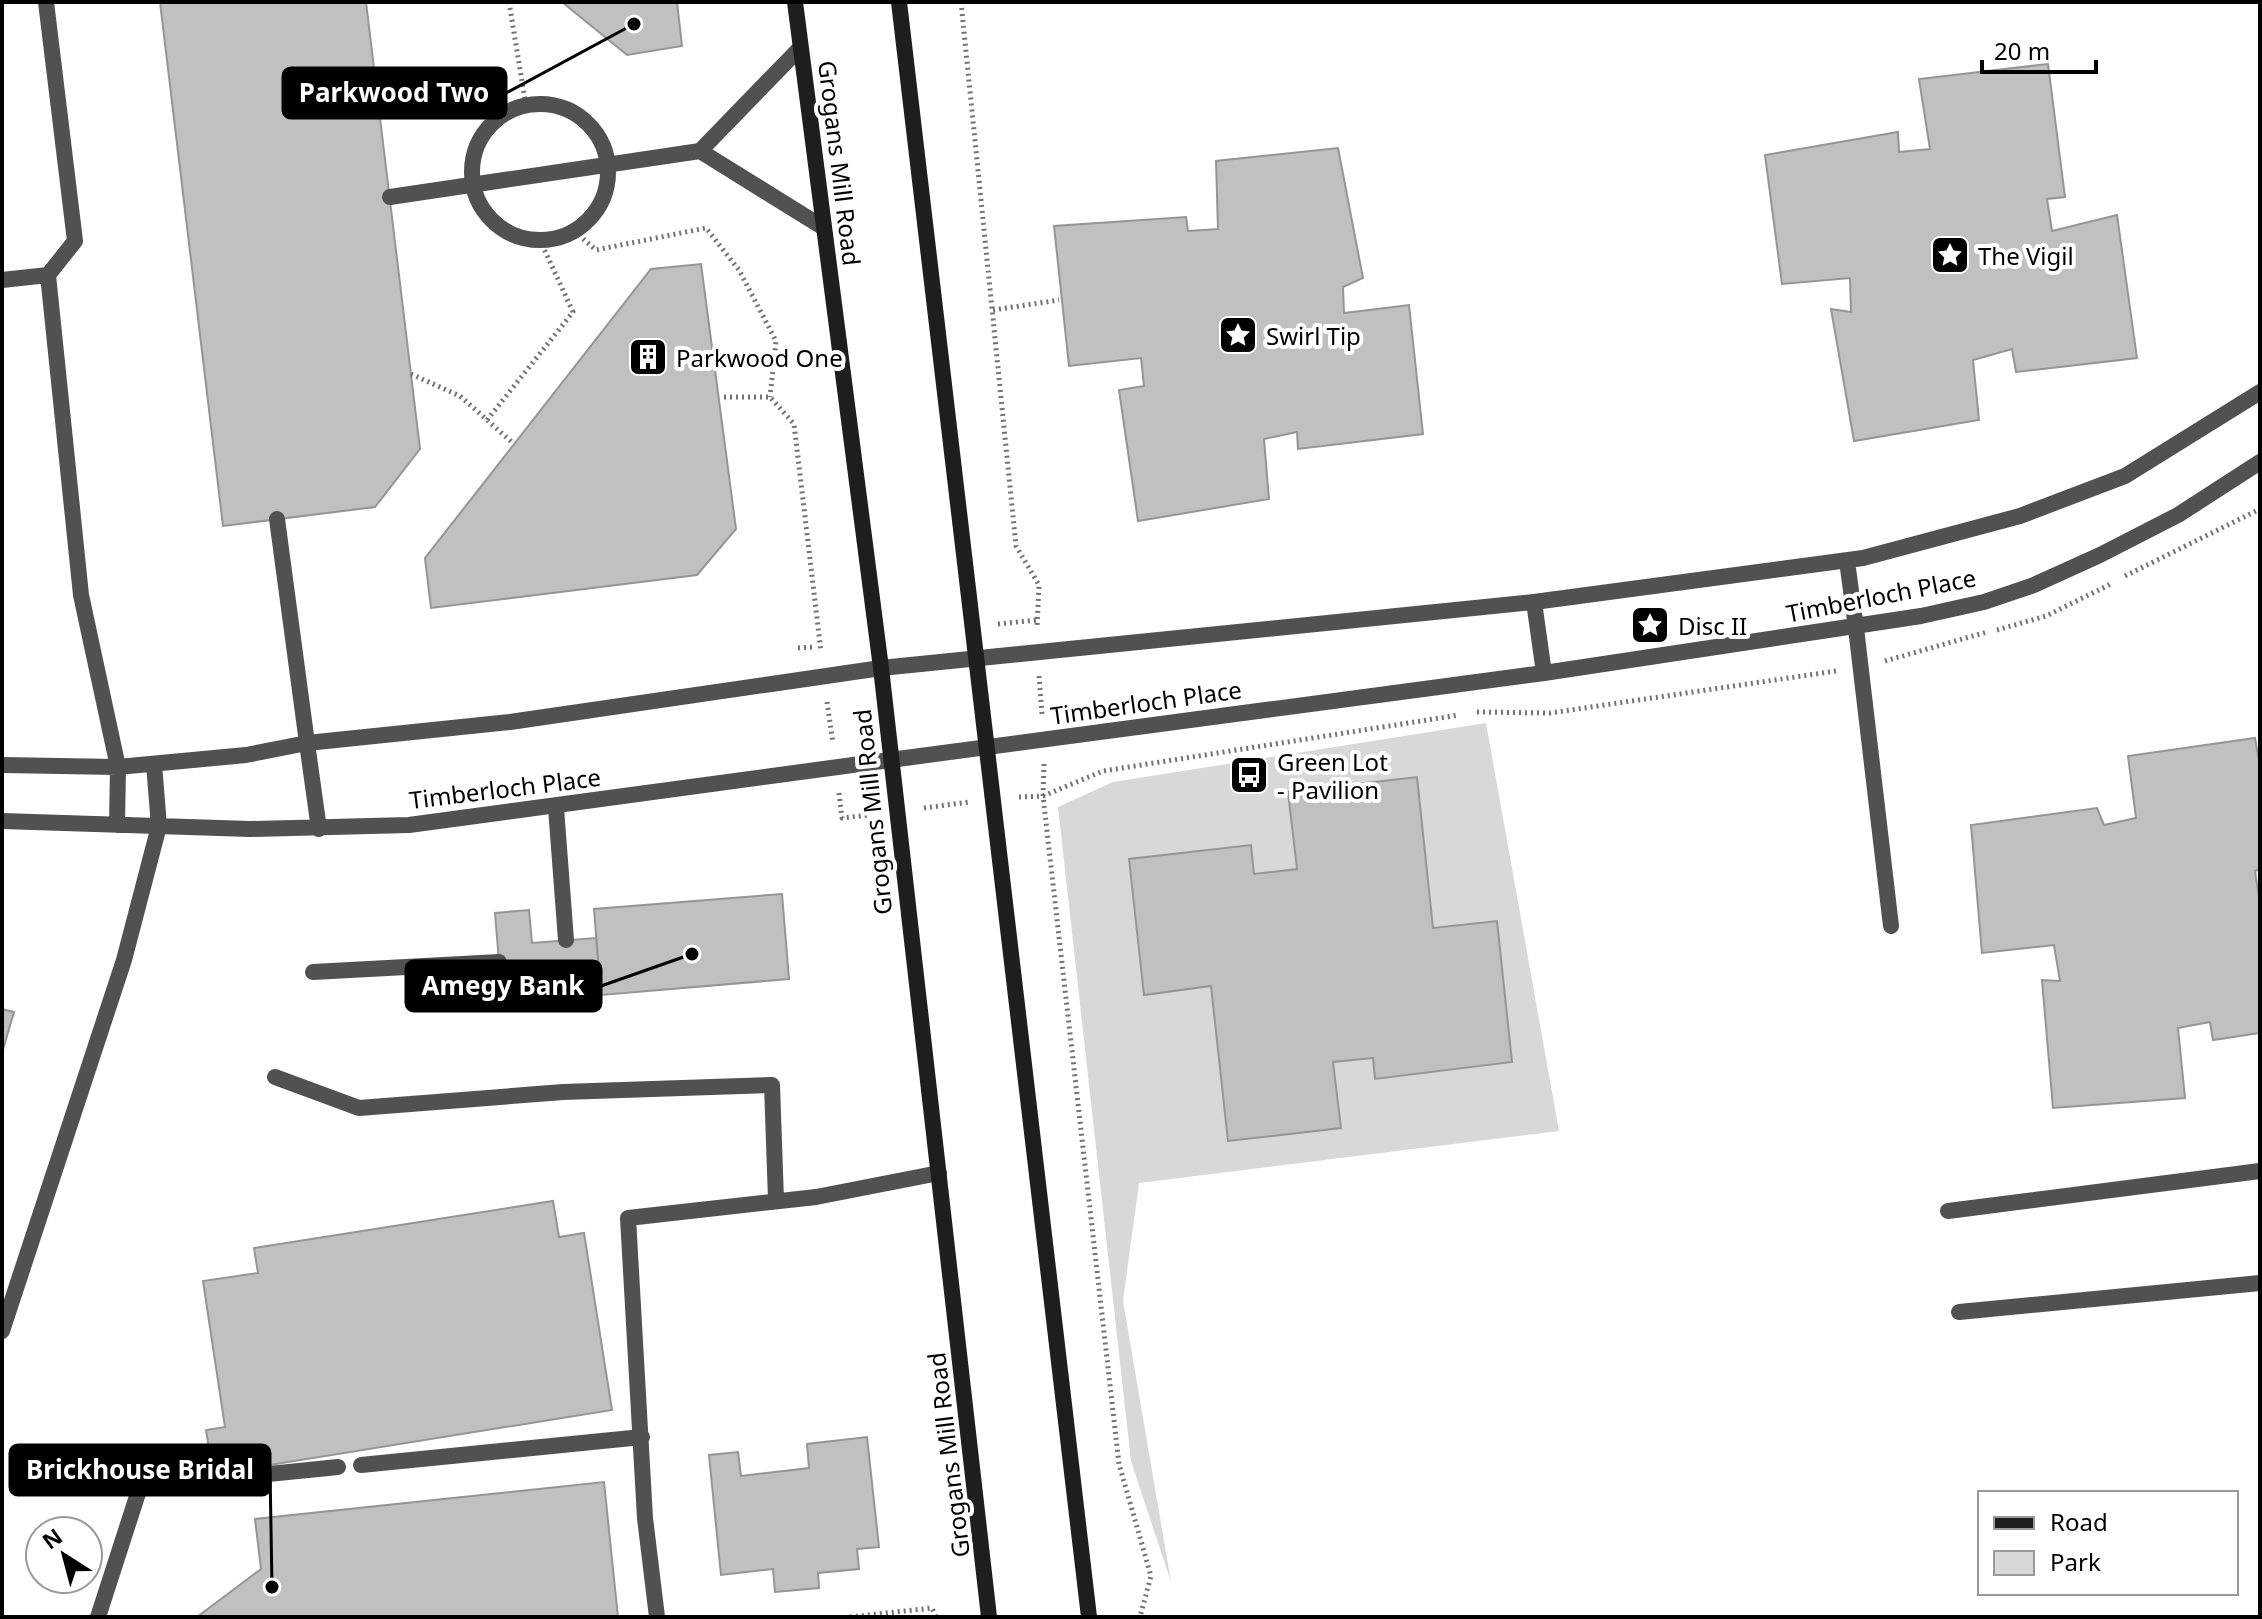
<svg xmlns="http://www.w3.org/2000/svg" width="2262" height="1619" viewBox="0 0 2262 1619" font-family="'Noto Sans',sans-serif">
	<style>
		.green { fill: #d8d8d8; fill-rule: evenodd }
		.building { fill: #c0c0c0; stroke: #959595; stroke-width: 2 }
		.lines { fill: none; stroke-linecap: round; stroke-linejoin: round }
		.path { stroke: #737373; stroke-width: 5; stroke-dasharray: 2 4; stroke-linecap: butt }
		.service { stroke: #515151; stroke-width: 16 }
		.minor { stroke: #515151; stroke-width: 16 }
		.tertiary { stroke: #515151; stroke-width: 16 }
		.secondary { stroke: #1e1e1e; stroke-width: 16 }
		.labels { text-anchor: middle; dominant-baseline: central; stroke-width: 8; stroke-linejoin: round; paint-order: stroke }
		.street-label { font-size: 24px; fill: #000; stroke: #fff }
		.poi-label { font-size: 24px; fill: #000; stroke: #fff; text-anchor: start }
		.leader { fill: none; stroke: #000; stroke-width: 3 }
		.callout-dot { fill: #000; stroke: #fff; stroke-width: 3 }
		.callout { fill: #000; stroke: #000; stroke-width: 3 }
		.callout-label { font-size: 26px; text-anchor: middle; font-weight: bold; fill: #fff }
	</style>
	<rect width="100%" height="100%" fill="#fff"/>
	<path class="green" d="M 1486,723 L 1559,1131 L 1139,1183 L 1123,1301 L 1171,1582 L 1131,1461 L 1058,807 L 1113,782 ZM 1416,777 L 1433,928 L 1497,922 L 1512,1062 L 1376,1079 L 1373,1058 L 1333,1062 L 1341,1128 L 1228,1141 L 1211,986 L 1144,994 L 1129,860 L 1251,846 L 1254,874 L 1297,869 L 1289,792 Z"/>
	<path class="building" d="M 160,2 L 366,2 L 420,449 L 375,507 L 223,526 Z
		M 562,2 L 677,2 L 682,46 L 627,55 Z
		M 2048,64 L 2065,197 L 2047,199 L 2052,231 L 2117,215 L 2137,358 L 2016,372 L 2012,349 L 1973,360 L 1979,420 L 1854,441 L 1831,309 L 1851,312 L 1850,278 L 1782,284 L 1765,155 L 1898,132 L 1899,152 L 1930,149 L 1919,79 Z
		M 1338,148 L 1363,278 L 1343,287 L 1344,313 L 1409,305 L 1423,434 L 1298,449 L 1297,432 L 1264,439 L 1269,499 L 1138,521 L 1119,390 L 1144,386 L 1141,358 L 1069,366 L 1054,226 L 1186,217 L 1188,231 L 1218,229 L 1216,161 Z
		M 701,264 L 736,529 L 697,575 L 431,608 L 425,558 L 651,269 Z
		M 2255,738 L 2260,767 L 2260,869 L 2255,871 L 2260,904 L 2260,1033 L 2213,1040 L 2210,1022 L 2178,1028 L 2185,1098 L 2053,1108 L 2042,980 L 2060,981 L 2054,945 L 1982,953 L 1971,825 L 2097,808 L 2104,825 L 2136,818 L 2128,756 Z
		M 1417,777 L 1433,928 L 1497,921 L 1512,1062 L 1375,1079 L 1373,1058 L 1333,1062 L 1341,1128 L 1228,1141 L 1211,986 L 1144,995 L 1129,859 L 1251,845 L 1254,874 L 1297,869 L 1288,792 Z
		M 782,894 L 789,979 L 601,995 L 594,909 Z
		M 529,910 L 532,943 L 596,938 L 599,970 L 536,974 L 538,1009 L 503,1011 L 495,913 Z
		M 2,1009 L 14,1012 L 2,1053 Z
		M 553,1201 L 559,1237 L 584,1233 L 612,1410 L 213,1474 L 206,1430 L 225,1427 L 203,1281 L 258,1273 L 254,1248 Z
		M 867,1437 L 879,1547 L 857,1549 L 859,1569 L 818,1573 L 819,1588 L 775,1592 L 773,1569 L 721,1575 L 709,1455 L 738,1452 L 741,1476 L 809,1468 L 807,1444 Z
		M 604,1482 L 618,1617 L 197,1617 L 261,1569 L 255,1519 Z"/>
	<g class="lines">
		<path class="path" d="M 509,2 L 526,106
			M 961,2 L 1016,546 L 1039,585 L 1037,627
			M 574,231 L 596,250 L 706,228 L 739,270 L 776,341 L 770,397
			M 993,310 L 1059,300
			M 411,374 L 460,396 L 514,444
			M 724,397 L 770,397 L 794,424 L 821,652
			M 487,420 L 573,312 L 540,240
			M 2125,576 L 2260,509
			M 998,624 L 1036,620
			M 1997,630 L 2046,616 L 2113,583
			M 798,648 L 813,647
			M 1885,661 L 1987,632
			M 1039,676 L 1042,714
			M 827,702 L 833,743
			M 1477,712 L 1550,713 L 1836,671
			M 1044,764 L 1043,796 L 1119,1464 L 1151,1576 L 1140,1617
			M 839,793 L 842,818 L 870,815
			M 1019,797 L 1043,796 L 1103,771 L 1459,715
			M 924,808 L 969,802
			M 850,1617 L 932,1608 L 936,1617"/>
		<path class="service" d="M 46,2 L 75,241 L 48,275 L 81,595 L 118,767
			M472 172a68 68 0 1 1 136 0a68 68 0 1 1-136 0Z
			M 700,151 L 824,228
			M 390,197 L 700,151 L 800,48
			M 2,280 L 48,275
			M 277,519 L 307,743
			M 1534,602 L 1544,673
			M 1856,628 L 1891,926
			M 556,808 L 566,940
			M 313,972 L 499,962
			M 275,1077 L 359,1108 L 563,1092 L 772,1085 L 776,1200
			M 1948,1211 L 2260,1171
			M 1959,1312 L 2260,1283
			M 2,1331 L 124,960 L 159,826
			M 361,1465 L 642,1437
			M 98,1617 L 140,1487 L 338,1467
			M 657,1617 L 645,1518 L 628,1218 L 816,1197 L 939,1173"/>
		<path class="minor" d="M 307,743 L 319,829
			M 154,764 L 159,826
			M 2,765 L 118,767 L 246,755 L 307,743 L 510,722 L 881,668
			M 2,821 L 250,829 L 409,825 L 890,760
			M 117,825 L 118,767"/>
		<path class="tertiary" d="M 1847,561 L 1856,628
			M 881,668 L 1534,602 L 1863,558 L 2020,516 L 2125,476 L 2260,392
			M 890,760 L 1544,673 L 1921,616 L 1984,602 L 2034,585 L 2100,555 L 2178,515 L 2260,462"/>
		<path class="secondary" d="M 795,2 L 881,668 L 989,1617
			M 899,2 L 1089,1617"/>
	</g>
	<defs>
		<g id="sight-square" transform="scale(2)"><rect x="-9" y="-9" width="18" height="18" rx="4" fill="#000" stroke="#fff"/><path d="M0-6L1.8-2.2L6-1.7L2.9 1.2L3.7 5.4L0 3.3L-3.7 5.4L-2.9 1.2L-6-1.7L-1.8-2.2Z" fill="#fff"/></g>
		<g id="building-square" transform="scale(2)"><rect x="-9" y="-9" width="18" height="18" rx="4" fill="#000" stroke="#fff"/><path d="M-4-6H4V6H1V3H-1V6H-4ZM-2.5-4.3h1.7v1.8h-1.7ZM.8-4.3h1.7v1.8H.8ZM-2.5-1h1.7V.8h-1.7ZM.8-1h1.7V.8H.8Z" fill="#fff"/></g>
		<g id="bus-square" transform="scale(2)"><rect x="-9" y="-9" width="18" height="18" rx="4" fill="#000" stroke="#fff"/><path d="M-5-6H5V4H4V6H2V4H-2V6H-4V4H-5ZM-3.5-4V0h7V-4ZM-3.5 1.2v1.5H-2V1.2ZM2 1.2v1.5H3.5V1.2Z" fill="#fff"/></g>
	</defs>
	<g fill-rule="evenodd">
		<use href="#sight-square" x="1950" y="255"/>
		<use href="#sight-square" x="1238" y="335"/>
		<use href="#building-square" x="648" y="357"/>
		<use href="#sight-square" x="1650" y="625"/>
		<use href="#bus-square" x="1249" y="775"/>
	</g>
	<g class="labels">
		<g class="street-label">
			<text transform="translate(840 163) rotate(83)">Grogans Mill Road</text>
			<text transform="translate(1881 595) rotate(-11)">Timberloch Place</text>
			<text transform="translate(1146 702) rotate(-8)">Timberloch Place</text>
			<text transform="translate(505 788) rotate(-7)">Timberloch Place</text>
			<text transform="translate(872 812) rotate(-96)">Grogans Mill Road</text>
			<text transform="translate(948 1455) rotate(-97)">Grogans Mill Road</text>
		</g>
		<g class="poi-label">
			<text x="1978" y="255">The Vigil</text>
			<text x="1266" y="335">Swirl Tip</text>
			<text x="676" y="357">Parkwood One</text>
			<text x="1678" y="625">Disc II</text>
			<text x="1277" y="761">Green Lot<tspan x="1277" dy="28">- Pavilion</tspan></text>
		</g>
	</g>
	<path class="leader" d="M634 24L506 93M692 954L601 986M272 1587L270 1470"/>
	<g class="callout-dot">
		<circle cx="634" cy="24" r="8"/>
		<circle cx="692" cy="954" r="8"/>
		<circle cx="272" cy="1587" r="8"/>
	</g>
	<g class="callout">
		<rect x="283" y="68" width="223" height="50" rx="8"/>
		<rect x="406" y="961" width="195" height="50" rx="8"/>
		<rect x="10" y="1445" width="260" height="50" rx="8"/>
	</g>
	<g class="callout-label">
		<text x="394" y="102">Parkwood Two</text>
		<text x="503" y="995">Amegy Bank</text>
		<text x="140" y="1479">Brickhouse Bridal</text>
	</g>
	<rect width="2262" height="1619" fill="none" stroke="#000000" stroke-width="8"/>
	<rect x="1978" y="1491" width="260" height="104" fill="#ffffff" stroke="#999999" stroke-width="2"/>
	<rect x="1994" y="1517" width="40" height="12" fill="#1e1e1e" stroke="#999999" stroke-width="2"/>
	<text x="2050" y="1531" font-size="24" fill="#000000">Road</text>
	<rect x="1994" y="1551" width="40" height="24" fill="#d8d8d8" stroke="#999999" stroke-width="2"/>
	<text x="2050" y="1571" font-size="24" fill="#000000">Park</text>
	<g transform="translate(64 1555) rotate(324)"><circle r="38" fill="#ffffff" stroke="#999999" stroke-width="2"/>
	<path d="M0-6L14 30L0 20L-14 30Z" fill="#000000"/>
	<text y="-12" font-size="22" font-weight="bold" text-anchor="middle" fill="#000000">N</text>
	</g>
	<path d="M1982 60v12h114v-12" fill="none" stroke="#000000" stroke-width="4"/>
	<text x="1994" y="60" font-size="24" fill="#000000" stroke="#ffffff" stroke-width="6" paint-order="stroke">20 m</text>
</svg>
